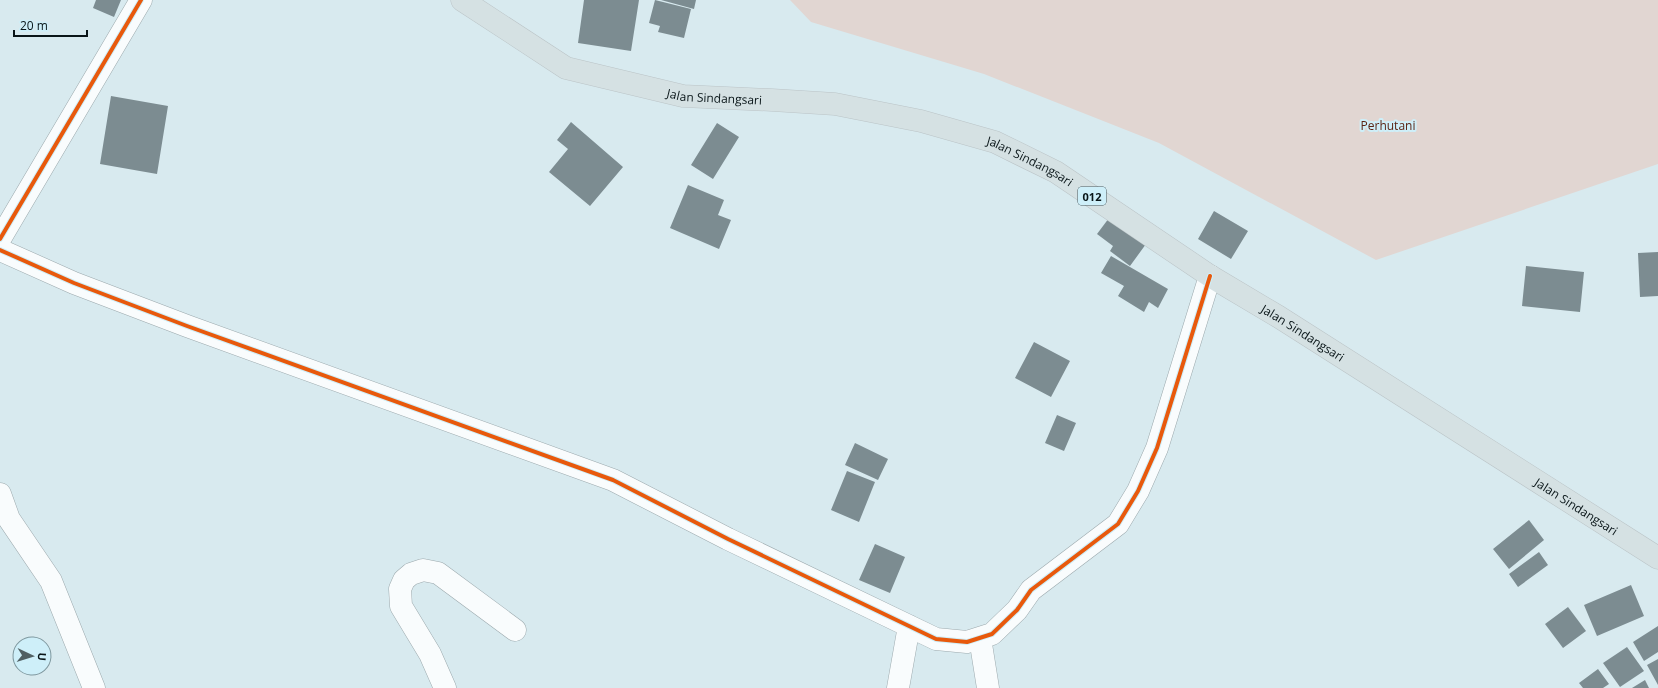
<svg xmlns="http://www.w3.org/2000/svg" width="1658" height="688" viewBox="0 0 1658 688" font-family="'Open Sans',sans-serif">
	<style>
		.green { fill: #e1d6d2 }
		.building { fill: #7c8c91 }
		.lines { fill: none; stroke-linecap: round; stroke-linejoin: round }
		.street-casing { stroke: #9ca9ad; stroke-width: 23 }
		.primary-casing { stroke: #bbc4c7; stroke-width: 23 }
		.street { stroke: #f9fcfd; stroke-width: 22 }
		.primary { stroke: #d5e1e3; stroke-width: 22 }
		.cycleway-casing { stroke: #ceeff9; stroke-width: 6 }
		.cycleway { stroke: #e8590c; stroke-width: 4 }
		.labels { text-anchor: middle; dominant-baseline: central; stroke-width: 4; stroke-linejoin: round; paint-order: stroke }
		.shield { fill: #ceeff9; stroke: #44565c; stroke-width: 1 }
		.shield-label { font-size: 11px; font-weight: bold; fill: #091518 }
		.street-label { font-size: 12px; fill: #091518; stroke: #ceeff9 }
		.park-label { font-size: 12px; fill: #5b2414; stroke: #ceeff9 }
	</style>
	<rect width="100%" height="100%" fill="#d8eaef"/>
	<path class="green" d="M 790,0 L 1658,0 L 1658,164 L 1376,260 L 1159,143 L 984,74 L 811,22 Z"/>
	<path class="building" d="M 96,0 L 121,0 L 114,17 L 93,8 Z
		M 584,0 L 639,0 L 631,51 L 578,43 Z
		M 655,0 L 691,9 L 684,38 L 658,32 L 660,26 L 649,23 Z
		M 661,0 L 696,0 L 694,9 Z
		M 111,96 L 168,106 L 157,174 L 100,164 Z
		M 571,122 L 623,167 L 590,206 L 549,172 L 568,149 L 557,140 Z
		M 717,123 L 739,137 L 713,179 L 691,165 Z
		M 688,185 L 724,200 L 718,215 L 731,220 L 719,249 L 670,228 Z
		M 1214,211 L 1248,231 L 1231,259 L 1198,239 Z
		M 1109,218 L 1146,244 L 1130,266 L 1110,251 L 1113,246 L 1097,234 Z
		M 1658,252 L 1658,296 L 1640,297 L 1638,253 Z
		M 1111,256 L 1168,289 L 1158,308 L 1149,302 L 1144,312 L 1118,296 L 1124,286 L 1101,273 Z
		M 1526,266 L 1584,272 L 1580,312 L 1522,306 Z
		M 1034,342 L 1070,361 L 1051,397 L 1015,378 Z
		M 1057,415 L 1076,423 L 1064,451 L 1045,443 Z
		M 855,443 L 888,459 L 878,480 L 845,465 Z
		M 847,471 L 875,482 L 859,522 L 831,510 Z
		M 1529,520 L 1544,540 L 1509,569 L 1493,549 Z
		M 875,544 L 905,557 L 890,593 L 859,580 Z
		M 1539,552 L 1548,565 L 1518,587 L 1509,574 Z
		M 1631,585 L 1644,616 L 1597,636 L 1584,605 Z
		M 1568,607 L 1586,631 L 1563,648 L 1545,624 Z
		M 1658,626 L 1658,652 L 1644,661 L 1633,642 Z
		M 1627,647 L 1644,671 L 1620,687 L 1603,663 Z
		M 1658,659 L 1658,685 L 1647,665 Z
		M 1598,669 L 1609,684 L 1603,688 L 1583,688 L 1579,683 Z
		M 1645,680 L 1649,688 L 1632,688 Z"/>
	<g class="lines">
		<g class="street-casing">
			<path id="street" d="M 0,239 L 141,0
				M 0,250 L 74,283 L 187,326 L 613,480 L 728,539 L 936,639 L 967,642 L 992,634 L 1017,610 L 1031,590 L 1118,524 L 1138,491 L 1157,448 L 1210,276
				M 0,494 L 9,519 L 51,581 L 94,688
				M 980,638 L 988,688
				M 445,688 L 430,654 L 401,606 L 400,589 L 404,580 L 411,574 L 423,570 L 438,573 L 515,630
				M 898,688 L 909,626"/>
		</g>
		<g class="primary-casing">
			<g id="primary">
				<path id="s1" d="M 462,0 L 566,68 L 683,96 L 772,100 L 835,104 L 921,121 L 995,142 L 1056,172 L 1210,276 L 1279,317 L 1658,558"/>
			</g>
		</g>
		<use href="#street" class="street"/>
		<use href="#primary" class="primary"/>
		<g class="cycleway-casing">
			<path id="cycleway" d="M 0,239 L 141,0
				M 0,250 L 74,283 L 187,326 L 613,480 L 728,539 L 936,639 L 967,642 L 992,634 L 1017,610 L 1031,590 L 1118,524 L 1138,491 L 1157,448 L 1210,276"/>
		</g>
		<use href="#cycleway" class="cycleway"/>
	</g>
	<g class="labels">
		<rect class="shield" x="1078" y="187" width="28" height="18" rx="3"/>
		<g class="shield-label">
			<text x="1092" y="196">012</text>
		</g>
		<g class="street-label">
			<text stroke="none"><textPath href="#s1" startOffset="276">Jalan Sindangsari</textPath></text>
			<text stroke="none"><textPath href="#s1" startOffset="601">Jalan Sindangsari</textPath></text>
			<text stroke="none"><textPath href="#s1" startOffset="924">Jalan Sindangsari</textPath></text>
			<text stroke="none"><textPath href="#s1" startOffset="1248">Jalan Sindangsari</textPath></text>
		</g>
		<g class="park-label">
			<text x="1388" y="125">Perhutani</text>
		</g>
	</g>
	<g transform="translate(32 656) rotate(94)"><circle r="19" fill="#ceeff9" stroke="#7f989f"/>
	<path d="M0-3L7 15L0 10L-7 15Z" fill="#516063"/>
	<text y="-6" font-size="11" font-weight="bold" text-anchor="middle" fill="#091518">U</text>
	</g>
	<path d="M14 30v6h73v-6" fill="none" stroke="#091518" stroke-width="2"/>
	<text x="20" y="30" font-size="12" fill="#091518" stroke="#ceeff9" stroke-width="3" paint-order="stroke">20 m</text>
</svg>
